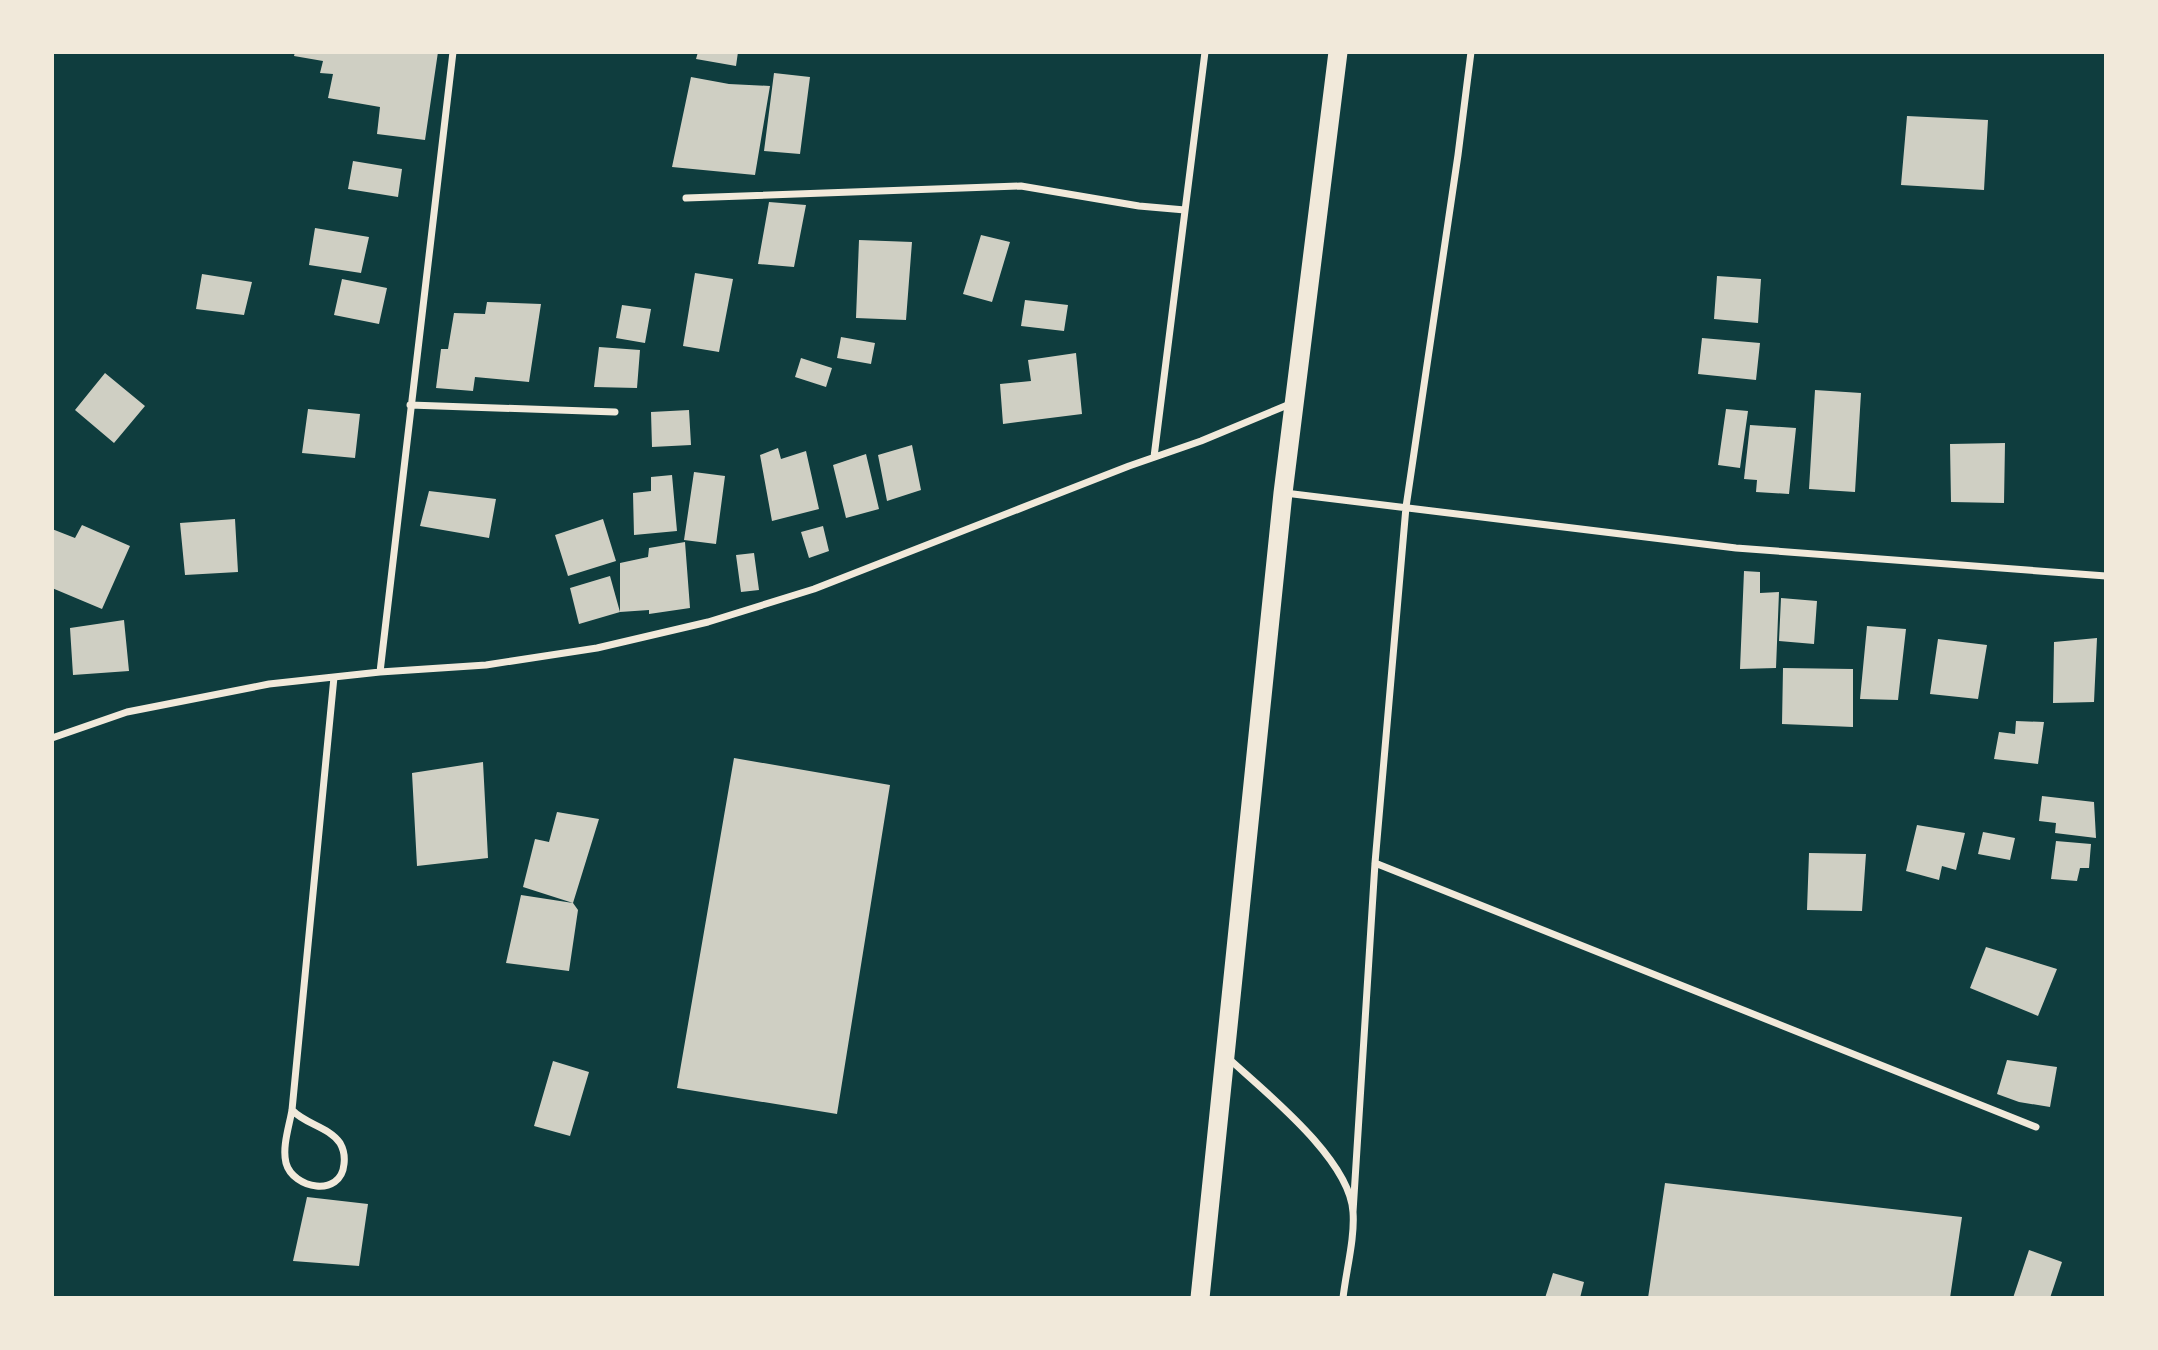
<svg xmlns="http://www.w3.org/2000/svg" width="2158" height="1350" viewBox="0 0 2158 1350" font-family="Quicksand,sans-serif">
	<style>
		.building { fill: #cfcfc3 }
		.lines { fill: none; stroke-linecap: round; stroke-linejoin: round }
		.minor { stroke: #f1e9da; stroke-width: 7 }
		.trunk { stroke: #f1e9da; stroke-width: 19 }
	</style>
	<rect width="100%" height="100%" fill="#0f3d3e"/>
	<path class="building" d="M 295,52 L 438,52 L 425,140 L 377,134 L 380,107 L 328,98 L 333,74 L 320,73 L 323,61 L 294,56 Z
		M 698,52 L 738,52 L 736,66 L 696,59 Z
		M 774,73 L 810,77 L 800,154 L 764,151 Z
		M 691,77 L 729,84 L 770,86 L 755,175 L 672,167 Z
		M 1907,116 L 1988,120 L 1984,190 L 1901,185 Z
		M 353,161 L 402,169 L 398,197 L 348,189 Z
		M 769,202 L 806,205 L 794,267 L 758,264 Z
		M 315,228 L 369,237 L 361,273 L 309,265 Z
		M 981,235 L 1010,242 L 992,302 L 963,294 Z
		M 859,240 L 912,242 L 906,320 L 856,318 Z
		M 695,273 L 733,279 L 719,352 L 683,346 Z
		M 202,274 L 252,282 L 244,315 L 196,309 Z
		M 1717,276 L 1761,279 L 1758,323 L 1714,319 Z
		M 342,279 L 387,288 L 379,324 L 334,315 Z
		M 1025,300 L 1068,305 L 1064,331 L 1021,326 Z
		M 487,302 L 541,304 L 529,382 L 475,377 L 473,391 L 436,388 L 441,349 L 448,349 L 454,313 L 485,314 Z
		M 622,305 L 651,309 L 645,343 L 616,338 Z
		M 841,337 L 875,343 L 871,364 L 837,358 Z
		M 1702,338 L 1760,343 L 1756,380 L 1698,374 Z
		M 599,347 L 640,350 L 637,388 L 594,387 Z
		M 1076,353 L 1082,414 L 1003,424 L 1000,384 L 1031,381 L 1028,360 Z
		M 801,358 L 832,368 L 826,387 L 795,377 Z
		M 105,373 L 145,406 L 114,443 L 75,410 Z
		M 1815,390 L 1861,393 L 1855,492 L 1809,489 Z
		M 308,409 L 360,414 L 355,458 L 302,453 Z
		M 1726,409 L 1748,411 L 1740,468 L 1718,465 Z
		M 689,410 L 691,445 L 652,447 L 651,412 Z
		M 1750,425 L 1796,428 L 1789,494 L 1756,492 L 1757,480 L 1744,479 Z
		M 2005,443 L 2004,503 L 1951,502 L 1950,444 Z
		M 912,445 L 921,490 L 887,501 L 878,455 Z
		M 778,448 L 781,459 L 806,451 L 819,509 L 772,521 L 760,455 Z
		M 866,454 L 879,509 L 846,518 L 833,465 Z
		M 694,472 L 725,476 L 716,544 L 684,540 Z
		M 672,475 L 677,531 L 634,535 L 633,493 L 651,491 L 651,477 Z
		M 429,491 L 496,499 L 489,538 L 420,526 Z
		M 235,519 L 238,572 L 185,575 L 180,523 Z
		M 603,519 L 616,561 L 568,576 L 555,535 Z
		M 82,525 L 130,546 L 102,609 L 52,588 L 52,529 L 75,538 Z
		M 823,526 L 829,551 L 809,558 L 801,532 Z
		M 685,542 L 690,608 L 649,614 L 649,610 L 620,612 L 620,563 L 648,557 L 649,548 Z
		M 754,553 L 759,590 L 741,592 L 736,555 Z
		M 1744,571 L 1760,572 L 1760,593 L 1779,592 L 1776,668 L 1740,669 Z
		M 610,576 L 620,612 L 579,624 L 570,588 Z
		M 1781,598 L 1817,601 L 1814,644 L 1779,641 Z
		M 124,620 L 129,671 L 73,675 L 70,628 Z
		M 1867,626 L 1906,629 L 1898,700 L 1860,699 Z
		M 2097,638 L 2094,702 L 2053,703 L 2054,642 Z
		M 1938,639 L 1987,645 L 1978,699 L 1930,694 Z
		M 1783,668 L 1853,669 L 1853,727 L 1782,724 Z
		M 2016,721 L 2044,722 L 2038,764 L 1994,759 L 1999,732 L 2015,734 Z
		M 734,758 L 890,785 L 837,1114 L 677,1088 Z
		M 483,762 L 488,858 L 417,866 L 412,773 Z
		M 2042,796 L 2094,802 L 2096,838 L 2055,833 L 2056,823 L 2039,821 Z
		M 557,812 L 599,819 L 573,903 L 523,887 L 535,839 L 549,842 Z
		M 1917,825 L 1965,833 L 1956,870 L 1942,866 L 1939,880 L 1906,871 Z
		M 1983,832 L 2015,838 L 2010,860 L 1978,854 Z
		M 2056,841 L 2091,844 L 2089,868 L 2080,868 L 2077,881 L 2051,879 Z
		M 1809,853 L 1866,854 L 1862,911 L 1807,910 Z
		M 521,895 L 573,903 L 578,910 L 569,971 L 506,963 Z
		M 1986,947 L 2057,969 L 2038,1016 L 1970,988 Z
		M 2007,1060 L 2057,1067 L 2050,1107 L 2019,1102 L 1997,1094 Z
		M 553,1061 L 589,1072 L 570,1136 L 534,1126 Z
		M 1665,1183 L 1962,1217 L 1950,1298 L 1648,1298 Z
		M 307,1197 L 368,1204 L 359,1266 L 293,1261 Z
		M 2029,1250 L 2062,1262 L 2050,1298 L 2013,1298 Z
		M 1553,1273 L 1584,1282 L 1580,1298 L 1545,1298 Z"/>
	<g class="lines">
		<path class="minor" d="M 686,198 L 1021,186 L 1139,206 L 1185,210
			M 410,405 L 615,412
			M 1154,457 L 1205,52
			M 1285,493 L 1736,548 L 2106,576
			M 380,672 L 453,52
			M 52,738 L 127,712 L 269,684 L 380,672 L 486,665 L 597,648 L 708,622 L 814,589 L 1129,466 L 1201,441 L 1290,404
			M 1375,863 L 2036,1127
			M 1227,1057 C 1265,1092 1350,1159 1353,1212 C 1355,1238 1346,1271 1343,1298
			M 292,1110 C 305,1124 329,1127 340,1143 C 344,1150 345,1156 344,1164 C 341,1198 293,1189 286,1163 C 282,1147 289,1127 292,1110 L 334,677
			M 1353,1212 L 1375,863 L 1406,507 L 1458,155 L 1471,52"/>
		<path class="trunk" d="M 1200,1298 L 1283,493 L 1338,52"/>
	</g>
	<rect width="2158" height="1350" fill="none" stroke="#f1e9da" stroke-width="108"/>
</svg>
